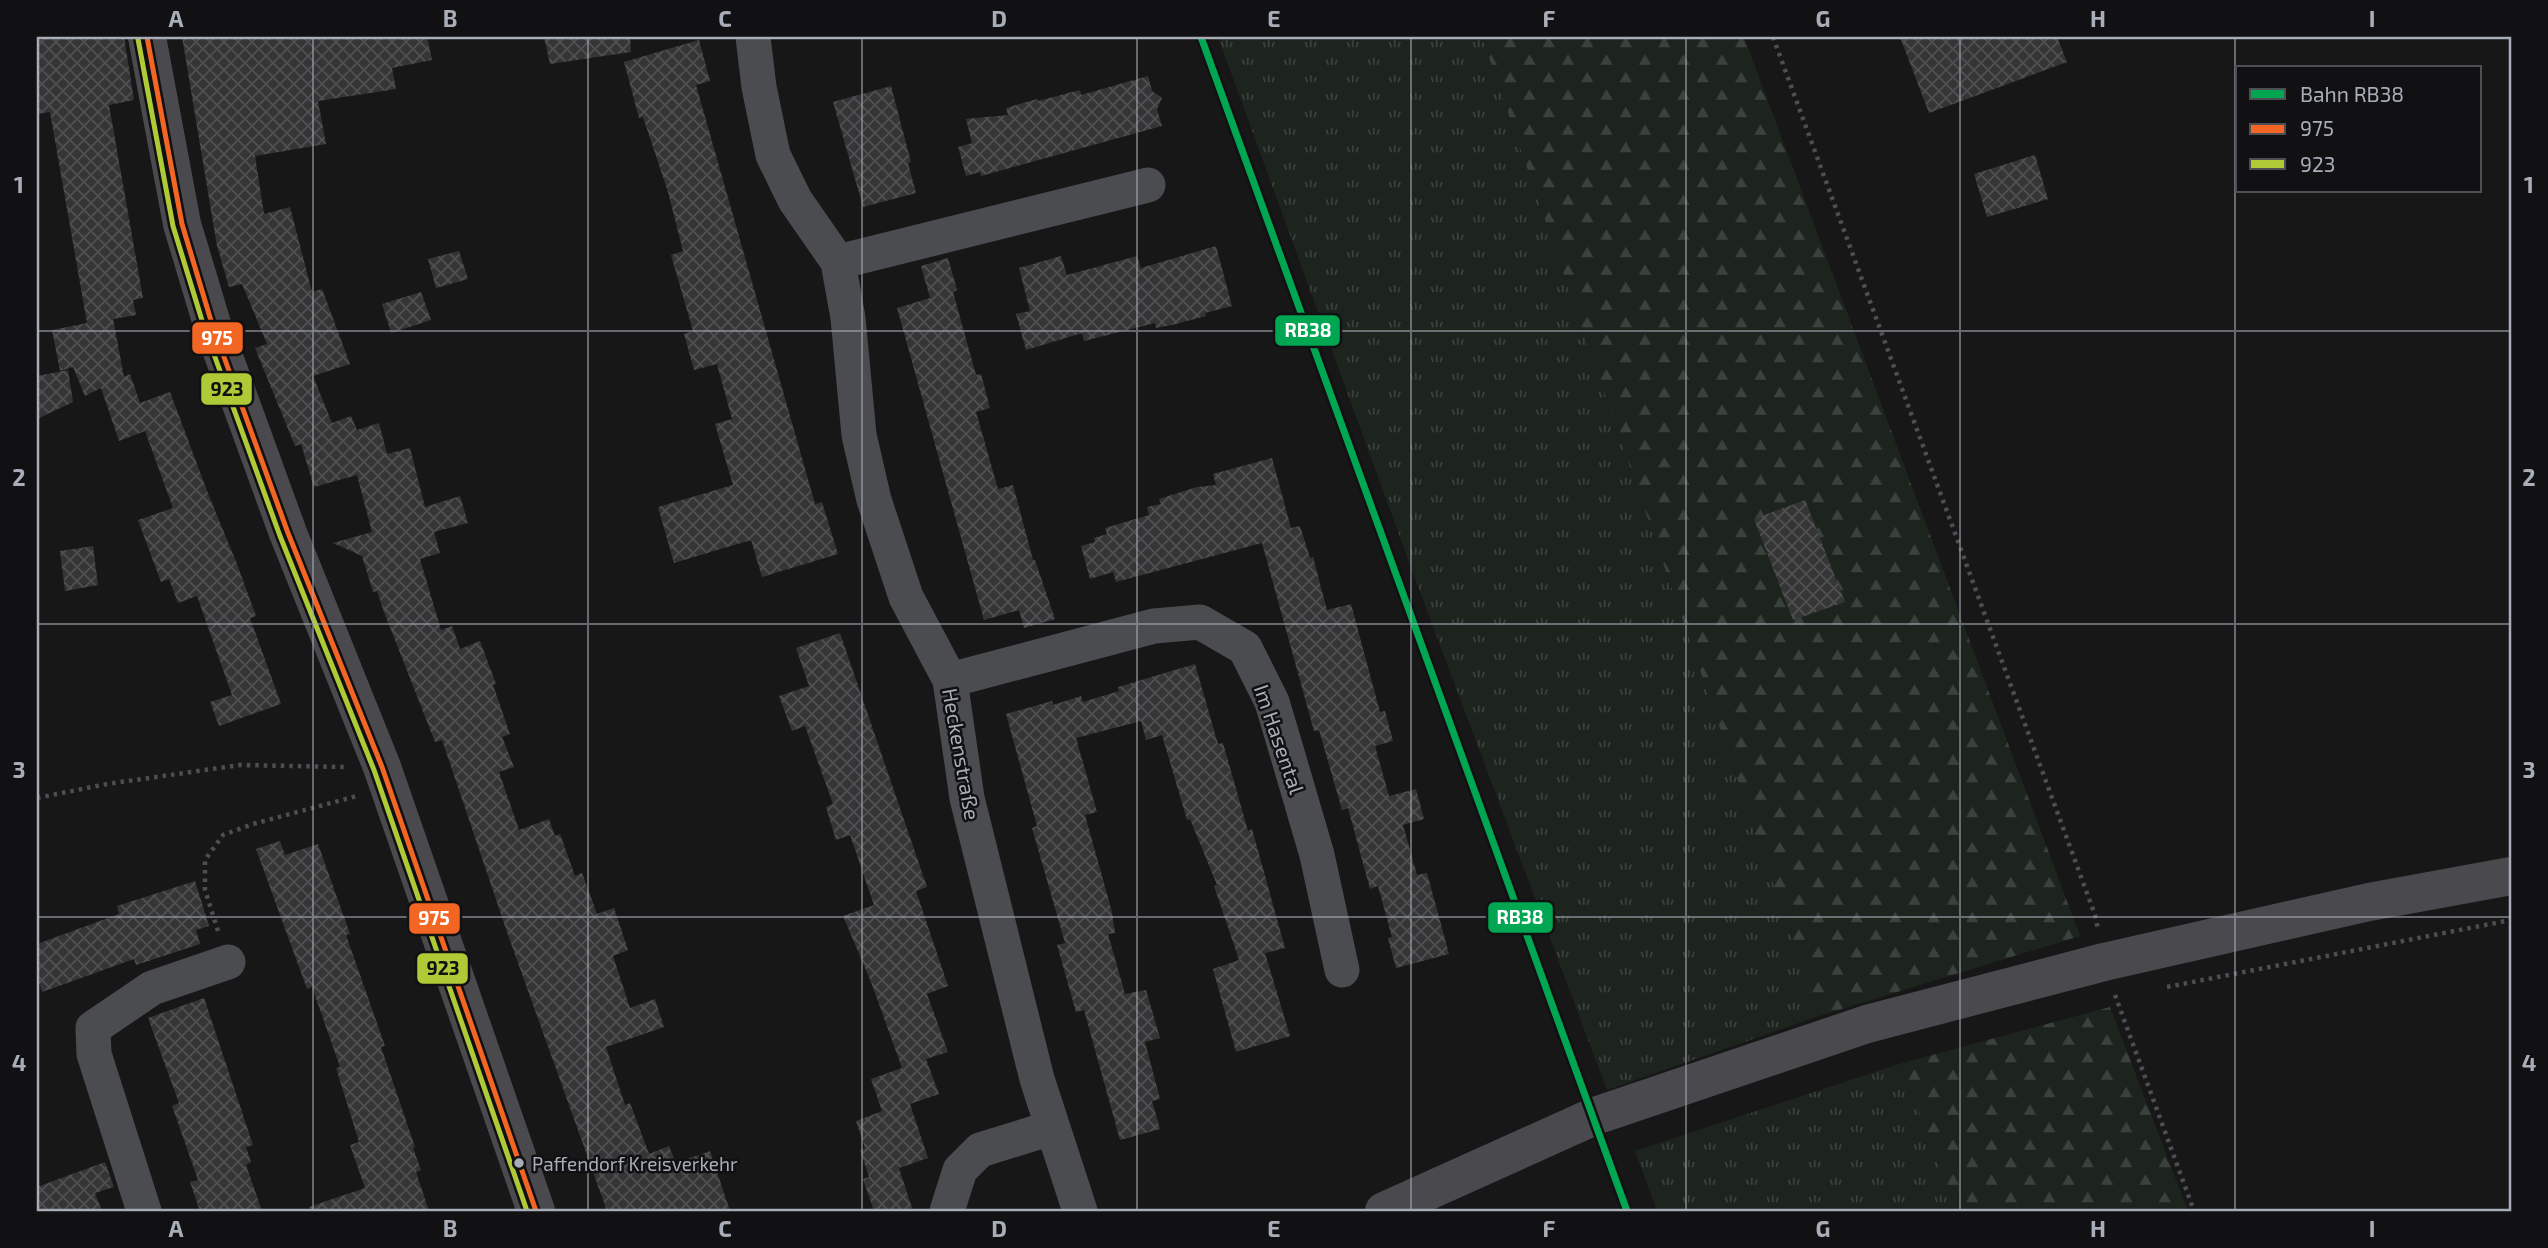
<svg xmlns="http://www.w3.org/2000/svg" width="2548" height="1248" viewBox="0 0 2548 1248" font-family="'Exo 2',sans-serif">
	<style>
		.grass { fill: url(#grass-tufts) }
		.forest { fill: url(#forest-firs) }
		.building { fill: url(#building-cross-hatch) }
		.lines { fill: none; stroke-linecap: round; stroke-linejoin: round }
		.path { stroke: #4d4e52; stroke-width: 4.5; stroke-dasharray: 3.5 5; stroke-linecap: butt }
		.street { stroke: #4b4c50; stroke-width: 35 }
		.secondary { stroke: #4a4a4e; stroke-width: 38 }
		.bus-1-casing { stroke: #111113; stroke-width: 10 }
		.bus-2-casing { stroke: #111113; stroke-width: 10 }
		.bus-1 { stroke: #f26522; stroke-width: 5 }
		.bus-2 { stroke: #aecb37; stroke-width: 5 }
		.rail-1-casing { stroke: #111113; stroke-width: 12 }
		.rail-1 { stroke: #00a651; stroke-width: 7 }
		.grid { fill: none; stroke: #a8adb8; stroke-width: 2; stroke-opacity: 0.55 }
		.bus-dot { fill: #a8adb8; stroke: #111113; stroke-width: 2.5 }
		.labels { text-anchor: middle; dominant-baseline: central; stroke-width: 5; stroke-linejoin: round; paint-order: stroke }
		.bus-label { font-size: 19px; fill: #a8adb8; stroke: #111113; text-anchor: start }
		.street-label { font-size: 21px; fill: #a8adb8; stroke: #111113 }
		.line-badge { stroke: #111113; stroke-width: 2.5 }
		.badge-label { font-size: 19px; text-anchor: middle; font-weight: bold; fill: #fff }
		.pale-badge-label { font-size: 19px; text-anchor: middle; font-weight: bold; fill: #111 }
		.neatline { fill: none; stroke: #a8adb8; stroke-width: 2.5 }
		.grid-label { font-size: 23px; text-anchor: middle; font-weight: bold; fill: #a8adb8 }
	</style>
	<defs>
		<pattern id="grass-tufts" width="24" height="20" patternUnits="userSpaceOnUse" patternTransform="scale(1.75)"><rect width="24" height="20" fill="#1d241e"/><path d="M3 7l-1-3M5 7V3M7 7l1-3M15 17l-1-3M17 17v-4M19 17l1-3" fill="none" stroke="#3b413d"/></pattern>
		<pattern id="forest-firs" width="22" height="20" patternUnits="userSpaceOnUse" patternTransform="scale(1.75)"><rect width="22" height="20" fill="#1d241e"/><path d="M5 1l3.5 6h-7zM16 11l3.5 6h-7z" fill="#3b413d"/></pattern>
		<pattern id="building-cross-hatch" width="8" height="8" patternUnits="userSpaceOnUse" patternTransform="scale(1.75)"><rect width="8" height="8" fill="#353536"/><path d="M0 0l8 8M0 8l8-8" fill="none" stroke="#4f5051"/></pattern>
	</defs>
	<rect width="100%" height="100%" fill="#171717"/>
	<path class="grass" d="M 1218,37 L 1482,37 L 1819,1016 L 1607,1090 L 1413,573 Z
		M 1899,1064 L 1958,1211 L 1657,1211 L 1635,1151 Z"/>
	<path class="forest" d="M 1482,37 L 1744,37 L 2080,936 L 1819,1016 Z
		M 2110,1007 L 2188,1211 L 1958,1211 L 1899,1064 Z"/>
	<path class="building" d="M 60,37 L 124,37 L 134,100 L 109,105 L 143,298 L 133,300 L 136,315 L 113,319 L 124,377 L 130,374 L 140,403 L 170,392 L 209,496 L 237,564 L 256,616 L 250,618 L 281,704 L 219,726 L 210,702 L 232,695 L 197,596 L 178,603 L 169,579 L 161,582 L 138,520 L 173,508 L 145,431 L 119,441 L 101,388 L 85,396 L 73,367 L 60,371 L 52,330 L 87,323 L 50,112 L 37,114 L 37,40 Z
		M 182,37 L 427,37 L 432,60 L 392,68 L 396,89 L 318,101 L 326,144 L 255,156 L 264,214 L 290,207 L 312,292 L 322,289 L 350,364 L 313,376 L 332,423 L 351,416 L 357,430 L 379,423 L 387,454 L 410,448 L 425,507 L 460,496 L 468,523 L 434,532 L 440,553 L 420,559 L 441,630 L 452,626 L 460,649 L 480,641 L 496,684 L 493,685 L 510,734 L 502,737 L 514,767 L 499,772 L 519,830 L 549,819 L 555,836 L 560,834 L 575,876 L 582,873 L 597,914 L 614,908 L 628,950 L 613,956 L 630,1008 L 655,999 L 664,1027 L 606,1047 L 625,1105 L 630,1103 L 649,1154 L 669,1146 L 676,1163 L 710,1151 L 730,1211 L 607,1211 L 508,935 L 442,740 L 435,742 L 384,612 L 377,591 L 373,592 L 362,556 L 333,543 L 372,532 L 357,475 L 314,487 L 301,444 L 295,446 L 255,348 L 267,344 L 242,284 L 229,287 L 217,246 Z
		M 544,37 L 630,37 L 631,52 L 550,64 Z
		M 1900,37 L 2057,37 L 2067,62 L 1929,113 Z
		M 699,40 L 710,81 L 696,85 L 815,504 L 822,502 L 838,554 L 762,577 L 751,540 L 674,563 L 658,507 L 733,485 L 715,424 L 732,419 L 717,364 L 694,370 L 684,334 L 693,331 L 671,255 L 683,251 L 668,192 L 643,117 L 639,118 L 624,62 Z
		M 1148,76 L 1152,91 L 1162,98 L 1157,109 L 1162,126 L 981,176 L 980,172 L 966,176 L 958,147 L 972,143 L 966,119 L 1008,115 L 1006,108 L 1037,99 L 1038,101 L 1080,90 L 1081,95 Z
		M 891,86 L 911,162 L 908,163 L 916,193 L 863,207 L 833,102 Z
		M 2035,155 L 2048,199 L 1987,217 L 1974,174 Z
		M 1216,246 L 1232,306 L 1205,313 L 1206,316 L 1172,325 L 1156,328 L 1155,323 L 1084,341 L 1082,333 L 1026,350 L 1016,314 L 1030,311 L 1019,268 L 1061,256 L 1067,275 L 1137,256 L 1141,268 Z
		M 459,251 L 468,279 L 436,288 L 428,259 Z
		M 948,258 L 957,290 L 953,292 L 976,375 L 981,374 L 990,408 L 976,412 L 998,489 L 1013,485 L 1033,560 L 1035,560 L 1055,619 L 1024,628 L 1019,610 L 984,620 L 897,308 L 930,298 L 921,266 Z
		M 421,292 L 431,320 L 391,333 L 382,304 Z
		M 68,370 L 73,402 L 37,419 L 37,376 Z
		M 1272,458 L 1291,528 L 1300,526 L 1310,558 L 1313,557 L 1327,610 L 1351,604 L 1380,712 L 1385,711 L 1393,741 L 1375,746 L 1389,796 L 1416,789 L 1424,819 L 1403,825 L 1417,875 L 1427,873 L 1449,954 L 1396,968 L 1388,938 L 1392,937 L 1378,886 L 1370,889 L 1348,808 L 1342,810 L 1319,730 L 1314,731 L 1262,543 L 1116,582 L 1113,572 L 1090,579 L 1081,546 L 1095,542 L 1094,538 L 1107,534 L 1105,528 L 1149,515 L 1147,507 L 1161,504 L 1159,499 L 1197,487 L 1216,485 L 1213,474 Z
		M 1805,500 L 1845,602 L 1793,620 L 1754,519 Z
		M 93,546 L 98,585 L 65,591 L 60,551 Z
		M 840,633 L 927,887 L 916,891 L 948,986 L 927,994 L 948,1052 L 926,1059 L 939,1094 L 910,1104 L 928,1158 L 899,1168 L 913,1211 L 874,1211 L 863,1179 L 869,1177 L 860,1150 L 865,1148 L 856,1121 L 882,1111 L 871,1079 L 902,1068 L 871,982 L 843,916 L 874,905 L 850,835 L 836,840 L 826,807 L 833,804 L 805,726 L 792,731 L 779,696 L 809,686 L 796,648 Z
		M 1195,664 L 1218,744 L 1223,743 L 1248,831 L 1252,829 L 1285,948 L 1265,953 L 1290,1036 L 1236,1052 L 1213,969 L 1239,960 L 1214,886 L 1217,885 L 1190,819 L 1187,820 L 1162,735 L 1146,740 L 1141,721 L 1076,738 L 1097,812 L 1085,815 L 1112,912 L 1115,933 L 1108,934 L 1125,994 L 1146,990 L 1160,1038 L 1145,1042 L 1160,1099 L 1152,1101 L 1160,1129 L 1120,1140 L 1084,1010 L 1076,1012 L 1057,945 L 1065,943 L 1032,828 L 1037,826 L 1006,714 L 1052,701 L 1053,705 L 1081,696 L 1083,702 L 1119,691 L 1118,687 Z
		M 280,841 L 285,855 L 318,844 L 350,934 L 346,935 L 385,1046 L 381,1047 L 415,1147 L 413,1148 L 421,1170 L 416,1172 L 429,1211 L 310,1211 L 309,1207 L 365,1188 L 350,1145 L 359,1142 L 336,1068 L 340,1067 L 312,987 L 307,989 L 256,849 Z
		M 195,881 L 209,926 L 196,930 L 200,944 L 136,965 L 134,959 L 42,992 L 37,976 L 37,944 L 119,914 L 117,906 Z
		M 204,998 L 253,1145 L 246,1147 L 251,1162 L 246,1165 L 262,1211 L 200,1211 L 190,1182 L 198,1180 L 172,1106 L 179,1103 L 148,1018 Z
		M 105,1162 L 114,1187 L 95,1193 L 102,1211 L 37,1211 L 37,1187 Z"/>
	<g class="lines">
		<path class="path" d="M 1773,37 L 2095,915 L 2098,929
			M 37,798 L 107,784 L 240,765 L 346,767
			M 218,931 L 205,890 L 205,860 L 223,835 L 253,824 L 357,796
			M 2167,987 L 2511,920
			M 2115,995 L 2194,1211"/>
		<path class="street" d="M 753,37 L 759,87 L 773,155 L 795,200 L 838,262 L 848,318 L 859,435 L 874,500 L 906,597 L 950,680 L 967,798 L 1037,1079 L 1080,1211
			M 838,262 L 1148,185
			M 950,680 L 1154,626 L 1200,622 L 1245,648 L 1272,702 L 1286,749 L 1317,855 L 1342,970
			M 144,1211 L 94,1054 L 93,1028 L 152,988 L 228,962
			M 947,1211 L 960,1170 L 980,1150 L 1051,1128"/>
		<path class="secondary" d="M 147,37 L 182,224 L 212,324 L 288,533 L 382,767 L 536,1211
			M 1384,1211 L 1595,1116 L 1867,1024 L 2104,962 L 2369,902 L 2511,876"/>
		<g class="bus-1-casing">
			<path id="bus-1" d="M 147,37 L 182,224 L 212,324 L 288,533 L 382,767 L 536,1211"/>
		</g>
		<g class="bus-2-casing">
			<path id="bus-2" d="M 138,39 L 173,226 L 204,327 L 280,536 L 374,770 L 527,1211"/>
		</g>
		<use href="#bus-1" class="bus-1"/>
		<use href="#bus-2" class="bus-2"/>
		<g class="rail-1-casing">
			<path id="rail-1" d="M 1201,37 L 1627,1211"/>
		</g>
		<use href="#rail-1" class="rail-1"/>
	</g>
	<path class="grid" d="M 313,37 L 313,1211M 588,37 L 588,1211M 862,37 L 862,1211M 1137,37 L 1137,1211M 1411,37 L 1411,1211M 1686,37 L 1686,1211M 1960,37 L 1960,1211M 2235,37 L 2235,1211M 37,331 L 2511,331M 37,624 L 2511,624M 37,917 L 2511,917"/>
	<circle class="bus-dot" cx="519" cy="1163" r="6"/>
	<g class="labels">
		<g class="bus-label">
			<text x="532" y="1163">Paffendorf Kreisverkehr</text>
		</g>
		<g class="street-label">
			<text transform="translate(1280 739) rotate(71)">Im Hasental</text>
			<text transform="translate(962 754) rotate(80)">Heckenstraße</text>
		</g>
	</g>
	<g class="line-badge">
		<rect x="1274" y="314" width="67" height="33" rx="7" fill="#00a651"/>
		<rect x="191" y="321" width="53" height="34" rx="7" fill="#f26522"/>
		<rect x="200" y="372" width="53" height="34" rx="7" fill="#aecb37"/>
		<rect x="1487" y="901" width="67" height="33" rx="7" fill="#00a651"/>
		<rect x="408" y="902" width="53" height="33" rx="7" fill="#f26522"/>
		<rect x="416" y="952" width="53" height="33" rx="7" fill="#aecb37"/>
	</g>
	<g class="badge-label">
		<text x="1308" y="337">RB38</text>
		<text x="217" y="345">975</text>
		<text x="1520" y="924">RB38</text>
		<text x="434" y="925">975</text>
	</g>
	<g class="pale-badge-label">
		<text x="227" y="396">923</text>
		<text x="443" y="975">923</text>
	</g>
	<rect width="2548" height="1248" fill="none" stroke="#111113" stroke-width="77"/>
	<rect x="2236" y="66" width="245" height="126" fill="#111113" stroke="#4d4f55" stroke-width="2"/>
	<rect x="2250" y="89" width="35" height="10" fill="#00a651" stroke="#4d4f55" stroke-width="2"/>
	<text x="2300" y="102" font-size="21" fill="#a8adb8">Bahn RB38</text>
	<rect x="2250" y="124" width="35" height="10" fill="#f26522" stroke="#4d4f55" stroke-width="2"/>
	<text x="2300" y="136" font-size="21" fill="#a8adb8">975</text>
	<rect x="2250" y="159" width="35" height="10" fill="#aecb37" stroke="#4d4f55" stroke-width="2"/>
	<text x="2300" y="172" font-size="21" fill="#a8adb8">923</text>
	<rect x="38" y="38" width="2472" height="1172" class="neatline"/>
	<g class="grid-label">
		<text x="176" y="27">A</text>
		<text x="450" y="27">B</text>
		<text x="725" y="27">C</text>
		<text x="999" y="27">D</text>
		<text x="1274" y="27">E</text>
		<text x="1549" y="27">F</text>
		<text x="1823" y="27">G</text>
		<text x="2098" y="27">H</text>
		<text x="2372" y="27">I</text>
		<text x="19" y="193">1</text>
		<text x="2529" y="193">1</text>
		<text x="19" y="486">2</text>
		<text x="2529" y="486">2</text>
		<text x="19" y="778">3</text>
		<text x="2529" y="778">3</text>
		<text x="19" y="1071">4</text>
		<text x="2529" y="1071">4</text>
		<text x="176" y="1237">A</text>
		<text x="450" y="1237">B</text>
		<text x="725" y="1237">C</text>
		<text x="999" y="1237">D</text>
		<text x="1274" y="1237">E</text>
		<text x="1549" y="1237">F</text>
		<text x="1823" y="1237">G</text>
		<text x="2098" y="1237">H</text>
		<text x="2372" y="1237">I</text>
	</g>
</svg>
